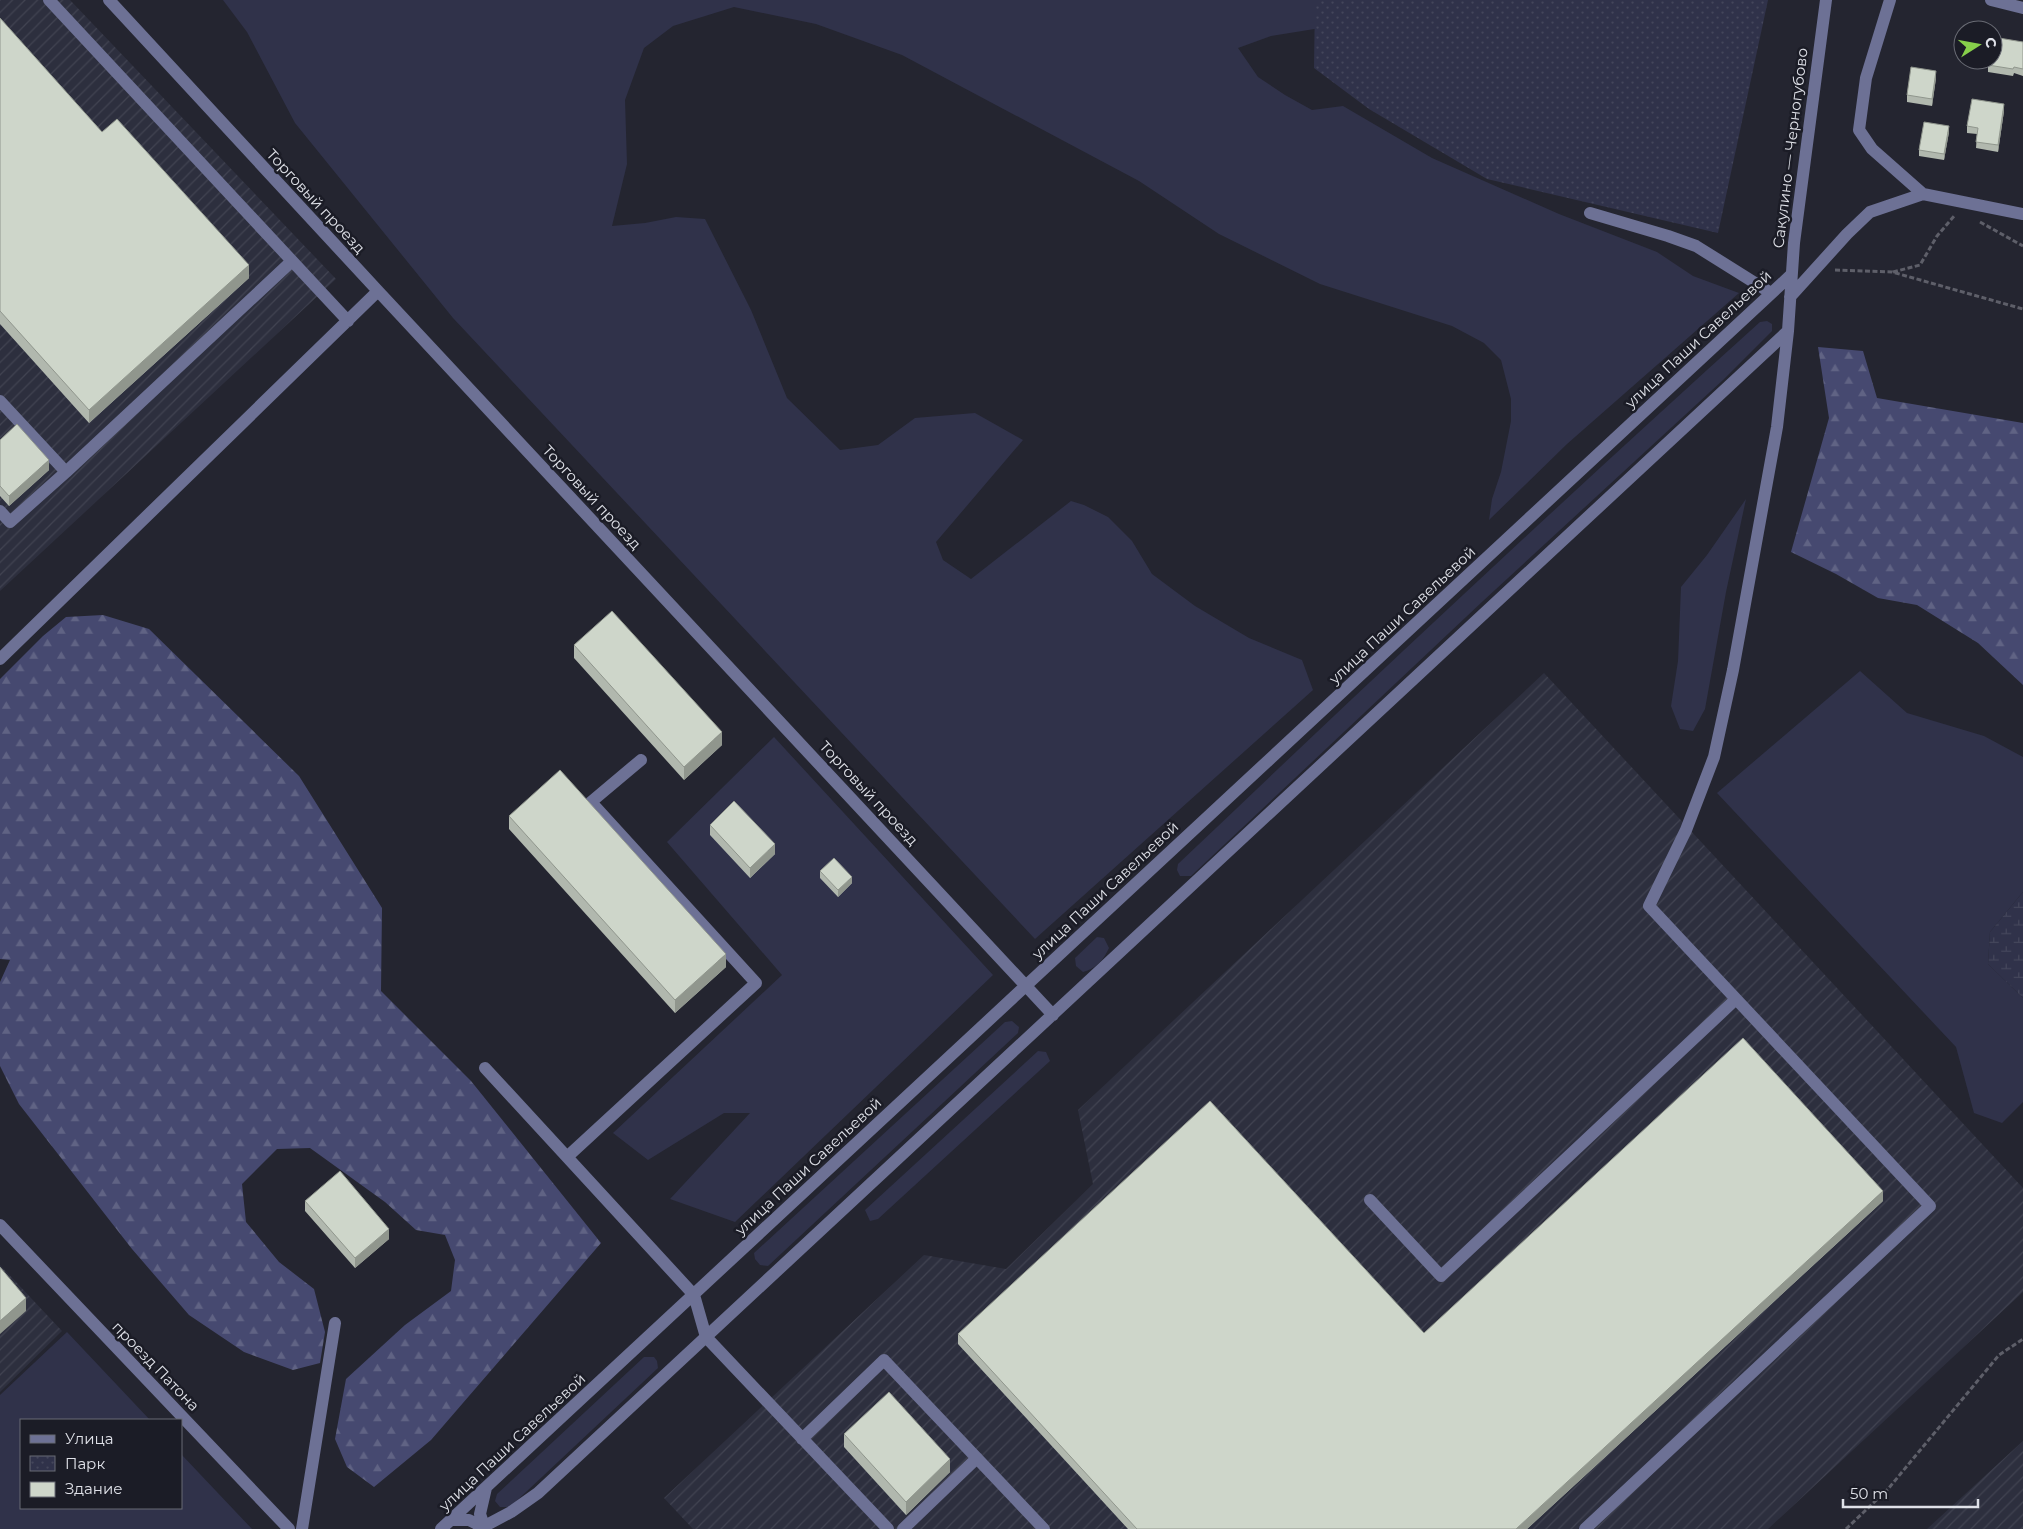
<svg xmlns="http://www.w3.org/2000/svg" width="2023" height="1529" viewBox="0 0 2023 1529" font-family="Montserrat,sans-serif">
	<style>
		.industrial { fill: url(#industrial-furrows) }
		.grass { fill: #30324a }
		.forest { fill: url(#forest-firs) }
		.wetland { fill: url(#wetland-marsh) }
		.park { fill: url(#park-dots) }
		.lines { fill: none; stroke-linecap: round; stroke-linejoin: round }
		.path { stroke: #5e5f69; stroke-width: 3; stroke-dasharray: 5 2.5; stroke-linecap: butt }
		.minor { stroke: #6d7195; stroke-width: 12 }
		.wall { fill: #b1b8ae }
		.shaded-wall { fill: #90968d }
		.building { fill: #ced6ca; stroke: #90968d }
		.labels { text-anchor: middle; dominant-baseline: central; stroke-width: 5; stroke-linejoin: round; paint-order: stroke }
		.street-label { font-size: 15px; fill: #dfe1e8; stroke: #1b1c26 }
	</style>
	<defs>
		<pattern id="industrial-furrows" width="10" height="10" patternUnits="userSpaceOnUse" patternTransform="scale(1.25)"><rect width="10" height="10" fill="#2d2f3e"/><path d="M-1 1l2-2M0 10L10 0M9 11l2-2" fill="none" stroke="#414351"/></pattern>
		<pattern id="forest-firs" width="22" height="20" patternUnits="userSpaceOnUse" patternTransform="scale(1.25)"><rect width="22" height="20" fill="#464970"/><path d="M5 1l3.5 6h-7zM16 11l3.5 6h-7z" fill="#606384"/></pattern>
		<pattern id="wetland-marsh" width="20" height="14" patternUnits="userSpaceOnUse" patternTransform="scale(1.25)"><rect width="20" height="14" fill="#30324a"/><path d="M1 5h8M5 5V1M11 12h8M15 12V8" fill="none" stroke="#44465b"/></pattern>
		<pattern id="park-dots" width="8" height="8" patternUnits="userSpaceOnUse" patternTransform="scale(1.25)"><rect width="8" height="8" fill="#30324a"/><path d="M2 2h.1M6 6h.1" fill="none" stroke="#44465b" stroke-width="1.8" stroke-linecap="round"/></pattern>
	</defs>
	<rect width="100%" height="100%" fill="#242530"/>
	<path class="industrial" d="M 0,0 L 70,0 L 336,279 L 0,591 Z
		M 1544,673 L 2023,1188 L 2023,1292 L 1768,1529 L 693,1529 L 664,1498 L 924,1255 L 1006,1269 L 1093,1184 L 1078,1110 Z
		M 0,1265 L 62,1331 L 0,1392 Z
		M 2023,1441 L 2023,1529 L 1927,1529 Z"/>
	<path class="grass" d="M 223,0 L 1338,0 L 1333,26 L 1271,36 L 1238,48 L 1258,77 L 1285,95 L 1312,110 L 1343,106 L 1432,158 L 1559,214 L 1657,252 L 1693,276 L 1739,293 L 1567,444 L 1489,520 L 1492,499 L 1501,472 L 1511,421 L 1511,399 L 1501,360 L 1484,343 L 1452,326 L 1320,284 L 1219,234 L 1139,181 L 902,55 L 816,24 L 734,7 L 673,26 L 644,48 L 625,100 L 627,164 L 612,226 L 645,223 L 676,217 L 705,219 L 751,310 L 787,398 L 840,450 L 878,445 L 915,418 L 975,413 L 1023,440 L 936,542 L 943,560 L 971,579 L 1071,501 L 1084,505 L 1108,517 L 1132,541 L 1152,574 L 1195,606 L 1249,638 L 1302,660 L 1313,690 L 1035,939 L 453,318 L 295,123 L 247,32 Z
		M 1767,321 L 1772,324 L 1772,331 L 1723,380 L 1483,601 L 1191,876 L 1180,876 L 1177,870 L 1178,864 C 1370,681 1563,500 1760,322 Z
		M 1746,499 L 1726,592 L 1705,709 L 1693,731 L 1680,729 L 1671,706 L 1678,661 L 1681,587 L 1707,555 Z
		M 1860,671 L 1907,713 L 1984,736 L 2023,757 L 2023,892 L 1990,932 L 1988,964 L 2023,998 L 2023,1102 L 2002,1123 L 1974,1113 L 1956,1047 L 1717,793 Z
		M 774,737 L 993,975 L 735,1222 L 670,1199 L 750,1113 L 724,1113 L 648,1160 L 613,1133 L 782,975 L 667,842 Z
		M 1097,937 L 1104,938 L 1109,948 C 1104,959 1096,969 1083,972 L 1076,966 L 1075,958 Z
		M 1012,1021 L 1019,1027 L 1018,1033 L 768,1266 L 760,1265 L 755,1259 L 754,1253 L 1005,1022 Z
		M 1038,1051 L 1046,1052 L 1050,1061 L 878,1219 L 870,1221 L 865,1210 Z
		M 67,1332 L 150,1420 L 21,1420 L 21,1508 L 181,1508 L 181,1454 L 252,1529 L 0,1529 L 0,1395 Z
		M 644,1357 L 654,1357 L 657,1361 L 658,1368 L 510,1507 L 500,1507 L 495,1501 L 497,1494 Z"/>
	<path class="forest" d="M 1818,347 L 1863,351 L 1877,398 L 2023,423 L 2023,685 L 1978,643 L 1917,605 L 1878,598 L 1836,574 L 1791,552 L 1829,418 Z
		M 103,615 L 149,629 L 299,776 L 382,908 L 381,991 L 471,1081 L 601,1243 L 431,1440 L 374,1487 L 347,1467 L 335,1439 L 346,1379 L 405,1325 L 451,1291 L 455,1260 L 445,1235 L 416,1230 L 385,1202 L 310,1148 L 277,1149 L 242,1184 L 246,1222 L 279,1262 L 314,1289 L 325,1332 L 320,1363 L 293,1370 L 244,1352 L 189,1315 L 132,1249 L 19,1104 L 0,1066 L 0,982 L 10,960 L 0,959 L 0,679 L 43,636 L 66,617 Z"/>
	<path class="wetland" d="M 2023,892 L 2023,998 L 1988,964 L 1990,932 Z"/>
	<path class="park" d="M 1315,0 L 1768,0 L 1718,233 L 1487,179 L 1369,109 L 1314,68 Z"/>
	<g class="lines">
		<path class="path" d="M 1980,222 L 2023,246
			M 1835,270 L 1892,272 L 2023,309
			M 1893,272 L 1920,265 L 1937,236 L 1955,215
			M 1846,1529 L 1888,1489 L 1999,1355 L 2023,1339"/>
		<path class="minor" d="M 49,0 L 348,321
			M 109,0 L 378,291 L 1053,1015
			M 1890,0 L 1866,78 L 1859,130 L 1872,149 L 1923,194 L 2023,214
			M 1991,0 L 2023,8
			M 1590,213 L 1668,236 L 1696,246 L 1771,293
			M 1790,297 L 1847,234 L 1870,212 L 1923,194
			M 0,401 L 66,472 L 292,261
			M 0,511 L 10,522 L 66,472
			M 0,659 L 378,291
			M 485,1068 L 694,1295 L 706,1337 L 888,1529
			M 567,1157 L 756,983 L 591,802 L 641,760
			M 1370,1200 L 1441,1276 L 1736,999
			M 0,1225 L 289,1529
			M 802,1439 L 884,1360 L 1044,1529
			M 451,1520 L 469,1520 L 483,1527
			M 302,1529 L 335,1323
			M 441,1529 L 1791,275
			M 479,1529 L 511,1512 L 538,1493 L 1788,331
			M 485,1529 L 480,1514 L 486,1488
			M 903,1529 L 977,1458
			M 1585,1529 L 1930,1206 L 1649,906 L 1686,830 L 1714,757 L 1733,670 L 1777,427 L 1788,331 L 1794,243 L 1826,0"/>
	</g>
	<path class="wall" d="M 0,18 L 102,132 L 249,278 L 89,423 L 0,324 Z
		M 2023,42 L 2023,76 L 2014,73 L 2013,76 L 1988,72 L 1988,65 Z
		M 1936,78 L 1932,106 L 1907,102 L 1907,95 Z
		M 2004,111 L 1998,152 L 1976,148 L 1977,134 L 1967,133 L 1967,126 Z
		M 1949,132 L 1944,160 L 1919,156 L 1919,150 Z
		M 0,440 L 49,470 L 9,506 L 0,496 Z
		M 574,645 L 722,745 L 684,780 L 574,658 Z
		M 509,816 L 726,967 L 675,1013 L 509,829 Z
		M 710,825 L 775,854 L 750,878 L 710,835 Z
		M 820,871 L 852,883 L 838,897 L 820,878 Z
		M 305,1201 L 389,1239 L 355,1268 L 305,1211 Z
		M 1883,1201 L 1527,1529 L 1128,1529 L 958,1344 L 958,1334 L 1424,1333 Z
		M 844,1434 L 950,1472 L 906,1515 L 844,1447 Z"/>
	<path class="shaded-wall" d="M 1936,71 L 1936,78 L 1932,106 L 1932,99 Z
		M 2004,104 L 2004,111 L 1998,152 L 1998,145 Z
		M 1949,126 L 1949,132 L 1944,160 L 1944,154 Z
		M 249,265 L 249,278 L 89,423 L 89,410 Z
		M 49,460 L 49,470 L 9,506 L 9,496 Z
		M 722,732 L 722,745 L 684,780 L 684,767 Z
		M 775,844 L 775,854 L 750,878 L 750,868 Z
		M 852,877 L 852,883 L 838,897 L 838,890 Z
		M 726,954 L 726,967 L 675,1013 L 675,1000 Z
		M 1883,1191 L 1883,1201 L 1527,1529 L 1516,1529 Z
		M 389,1229 L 389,1239 L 355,1268 L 355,1258 Z
		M 26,1298 L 26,1311 L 0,1334 L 0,1321 Z
		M 950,1459 L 950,1472 L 906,1515 L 906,1502 Z"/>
	<path class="building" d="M 0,18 L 102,132 L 117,119 L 249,265 L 89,410 L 0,311 Z
		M 1993,37 L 2023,42 L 2023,69 L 2014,67 L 2013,69 L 1988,65 L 1989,60 L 1993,60 Z
		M 1911,67 L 1936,71 L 1932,99 L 1907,95 Z
		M 1972,99 L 2004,104 L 1998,145 L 1976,142 L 1978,128 L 1967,126 Z
		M 1924,122 L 1949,126 L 1944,154 L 1919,150 Z
		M 17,424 L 49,460 L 9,496 L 0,486 L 0,440 Z
		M 612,611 L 722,732 L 684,767 L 574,645 Z
		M 560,770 L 726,954 L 675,1000 L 509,816 Z
		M 734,801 L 775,844 L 750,868 L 710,825 Z
		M 834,858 L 852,877 L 838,890 L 820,871 Z
		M 1743,1038 L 1883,1191 L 1516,1529 L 1137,1529 L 958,1334 L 1210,1101 L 1424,1333 Z
		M 340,1171 L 389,1229 L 355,1258 L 305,1201 Z
		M 0,1267 L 26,1298 L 0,1321 Z
		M 889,1392 L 950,1459 L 906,1502 L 844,1434 Z"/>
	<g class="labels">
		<g class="street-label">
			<text transform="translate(1790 148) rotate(-83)">Сакулино — Черногубово</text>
			<text transform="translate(316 201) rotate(47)">Торговый проезд</text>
			<text transform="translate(1698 339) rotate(-43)">улица Паши Савельевой</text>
			<text transform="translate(592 497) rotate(47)">Торговый проезд</text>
			<text transform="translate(1402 615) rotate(-43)">улица Паши Савельевой</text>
			<text transform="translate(869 793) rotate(47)">Торговый проезд</text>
			<text transform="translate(1105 890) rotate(-43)">улица Паши Савельевой</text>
			<text transform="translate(808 1166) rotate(-43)">улица Паши Савельевой</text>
			<text transform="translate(156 1366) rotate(46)">проезд Патона</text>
			<text transform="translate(512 1442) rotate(-43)">улица Паши Савельевой</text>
		</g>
	</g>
	<rect x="20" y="1419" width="162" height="90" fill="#1b1c26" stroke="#696b74"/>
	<rect x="30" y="1435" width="25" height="8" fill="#6d7195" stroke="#696b74"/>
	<text x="65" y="1444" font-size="15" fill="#dfe1e8">Улица</text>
	<rect x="30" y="1456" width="25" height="15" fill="url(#park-dots)" stroke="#696b74"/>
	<text x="65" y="1469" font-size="15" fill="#dfe1e8">Парк</text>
	<rect x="30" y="1482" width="25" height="15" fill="#ced6ca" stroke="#696b74"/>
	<text x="65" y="1494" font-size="15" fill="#dfe1e8">Здание</text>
	<g transform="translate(1978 45) rotate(79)"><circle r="24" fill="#1b1c26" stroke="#696b74"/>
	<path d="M0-4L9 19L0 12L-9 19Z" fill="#87cf4b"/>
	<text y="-8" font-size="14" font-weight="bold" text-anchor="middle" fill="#dfe1e8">С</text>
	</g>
	<path d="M1843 1499v8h135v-8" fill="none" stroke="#dfe1e8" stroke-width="2.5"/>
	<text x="1850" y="1499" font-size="15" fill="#dfe1e8" stroke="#1b1c26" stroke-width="4" paint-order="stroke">50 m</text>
</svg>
